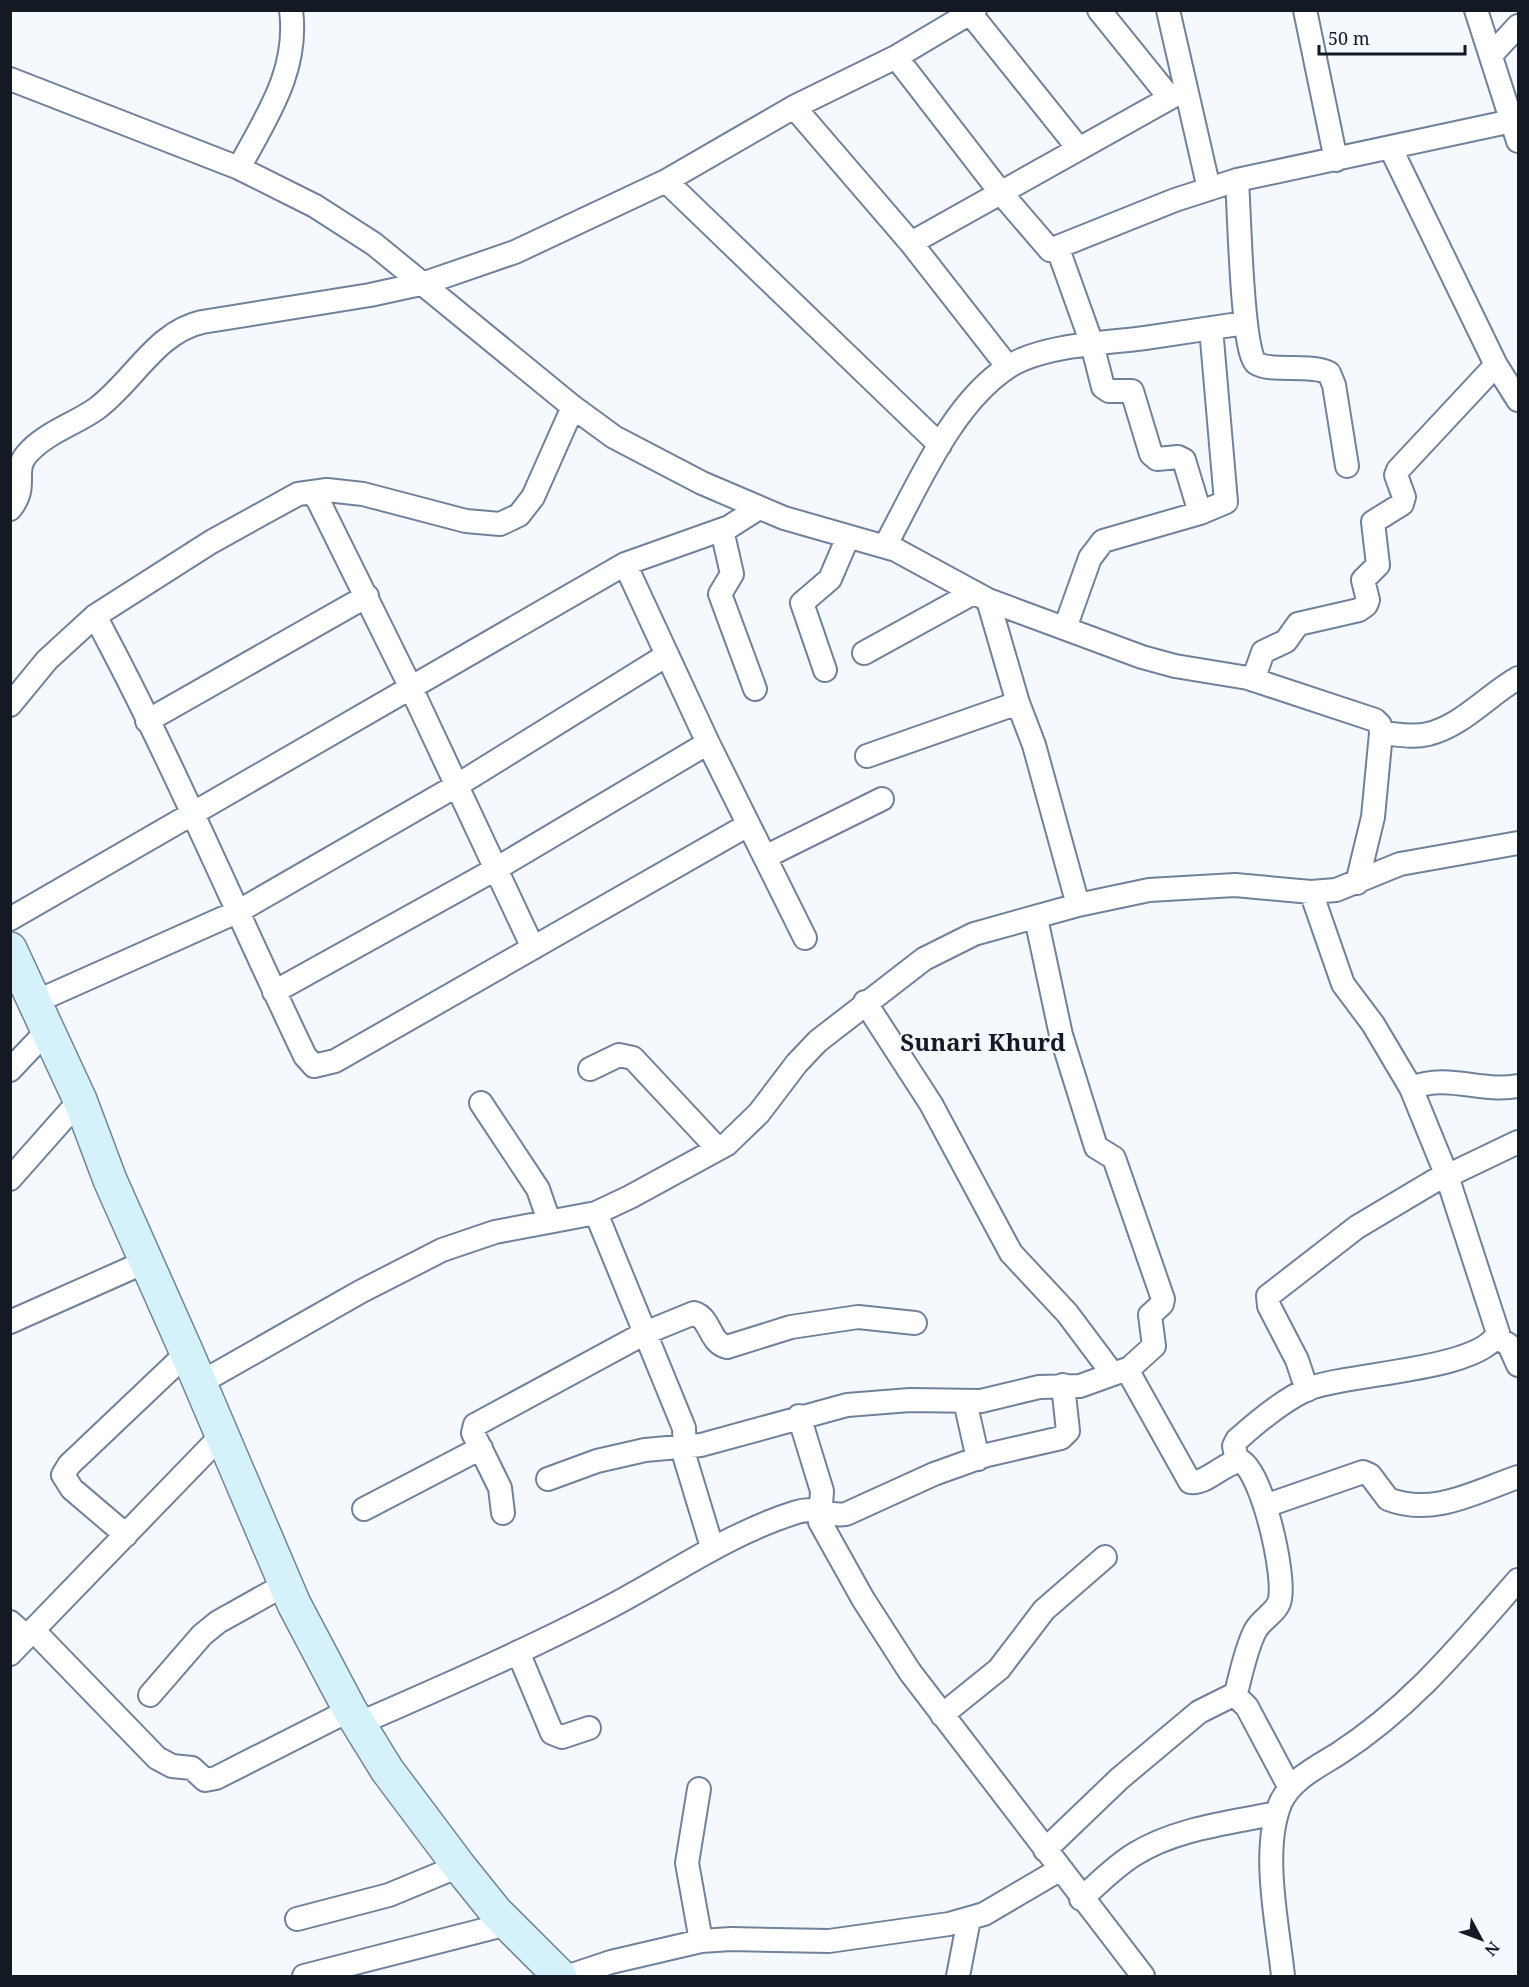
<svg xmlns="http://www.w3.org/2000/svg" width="1529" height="1987" viewBox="0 0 1529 1987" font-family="'Noto Serif',serif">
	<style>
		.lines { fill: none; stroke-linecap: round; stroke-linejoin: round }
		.street-casing { stroke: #70829a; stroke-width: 26 }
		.secondary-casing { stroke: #70829a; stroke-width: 36 }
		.street { stroke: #fff; stroke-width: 22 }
		.secondary { stroke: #d5f1fa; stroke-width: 33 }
		.labels { text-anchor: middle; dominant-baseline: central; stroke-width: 4.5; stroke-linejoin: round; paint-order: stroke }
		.quarter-label { font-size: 24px; font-weight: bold; fill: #131a23; stroke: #f5f9fe }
	</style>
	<rect width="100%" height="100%" fill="#f5f9fe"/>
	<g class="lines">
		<g class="street-casing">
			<path id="street" d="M 1099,10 L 1170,98
				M 1168,10 L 1209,189
				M 1305,10 L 1336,160
				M 1476,10 L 1518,141
				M 970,13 L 1079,149
				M 1492,54 L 1518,26
				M 896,57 L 1001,193 L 1050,250 L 1175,200 L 1237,180 L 1512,121
				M 10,79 L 239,168 L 315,206 L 374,244 L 573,407 L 614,437 L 702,483 L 784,518 L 896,550 L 988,600 L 1142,657 L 1175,666 L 1248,678 L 1375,720 L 1380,725 L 1381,733 L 1373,817 L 1357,883
				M 794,107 L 911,243 L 1008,367
				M 1391,149 L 1496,365 L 1518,400
				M 239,168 C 266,117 299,71 291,10
				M 1237,180 C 1239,206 1242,354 1256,363 C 1270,373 1310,363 1329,373 L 1334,385 L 1347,466
				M 666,181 L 940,445
				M 911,243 L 1186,89
				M 1058,249 L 1092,344 L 1103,387 L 1109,391 L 1132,391 L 1151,454 L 1157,459 L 1178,457 L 1184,460 L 1200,513
				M 311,492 L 318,500 L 411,688 L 533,948
				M 10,509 C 29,487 12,471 27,454 C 45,433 75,424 96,409 C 133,382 156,332 202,322 L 370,295 L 425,283 L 515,252 L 666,181 L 794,107 L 896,57 L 975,10
				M 722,530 L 732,574 L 720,594 L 755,689
				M 885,546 C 917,488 951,404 1008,367 C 1041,345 1106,343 1145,338 C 1179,333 1212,328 1245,323
				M 625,564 L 708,743 L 805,938
				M 988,600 L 1018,703 L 1034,745 L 1078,905
				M 95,616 C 172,759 235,910 305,1056 L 314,1066 L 335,1061 L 748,825
				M 1065,628 L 1090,558 L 1103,541 L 1200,513 L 1226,502 L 1211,328
				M 864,653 L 973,593
				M 825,670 L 802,603 L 830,579 L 848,537
				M 1253,680 L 1263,652 L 1286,641 L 1298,624 L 1359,610 L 1366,605 L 1368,600 L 1363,580 L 1378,565 L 1373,522 L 1402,504 L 1404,497 L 1396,475 L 1398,470 L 1496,365
				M 10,705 L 47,660 L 95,616 L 211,542 L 298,494 L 327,490 L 363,494 L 466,521 L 500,524 L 519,515 L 533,497 L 573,407
				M 147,721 L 367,596
				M 1381,733 C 1396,734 1413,738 1428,734 C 1462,726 1488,695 1518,678
				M 867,756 L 1018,703
				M 765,857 L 882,799
				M 1036,918 L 1061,1035 L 1096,1147 L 1114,1158 L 1163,1299 L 1162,1304 L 1150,1315 L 1154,1346 L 1132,1366 L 1129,1373 L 1190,1482 C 1206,1485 1224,1462 1241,1461 C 1263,1475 1285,1573 1280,1599 C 1278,1612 1261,1619 1255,1631 C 1245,1651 1241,1675 1235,1697
				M 10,919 L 625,564 L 729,527 L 759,508
				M 274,992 L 494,870 L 708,743
				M 35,1002 L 239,911 L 456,786 L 667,655
				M 865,1002 L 931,1104 L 1011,1253 L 1067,1313 L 1112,1373
				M 590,1069 L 619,1055 L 633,1058 L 718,1149
				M 10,1070 L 47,1031
				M 1411,1088 C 1449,1073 1480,1093 1518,1086
				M 481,1103 L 538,1189 L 549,1221
				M 1447,1176 L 1518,1142
				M 10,1179 L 80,1100
				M 596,1213 L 684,1428 L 685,1458 L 712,1547
				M 10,1322 L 145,1262
				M 1496,1337 L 1509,1345 L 1518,1365
				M 200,1383 L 360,1292 L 442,1250 L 495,1232 L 596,1213 L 630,1197 L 727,1144 L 759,1113 L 797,1063 L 818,1041 L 924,959 L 974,934 L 1078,905 L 1149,890 L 1235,885 L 1311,892 L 1336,890 L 1400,864 L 1518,843
				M 1307,1390 L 1297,1360 L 1269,1306 L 1268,1296 L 1357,1227 L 1446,1174
				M 965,1401 L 978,1459
				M 799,1416 L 822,1491 L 820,1522 L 863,1599 L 910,1672 L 1143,1976
				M 1237,1461 L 1234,1446 L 1237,1440 C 1257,1422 1283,1400 1308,1389 C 1346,1373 1480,1371 1498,1333 L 1447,1176 L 1411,1088 L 1373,1024 L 1343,984 L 1311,892
				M 548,1479 L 597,1461 L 645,1450 L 701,1445 L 847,1405 L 910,1400 L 981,1401 L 1039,1387 L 1080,1386 L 1130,1368
				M 1265,1506 L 1363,1472 L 1370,1475 L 1388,1499 C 1433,1517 1477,1491 1518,1477
				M 364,1509 L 481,1448
				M 503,1513 L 500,1488 L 473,1433 L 475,1425 L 645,1333 L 694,1313 C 711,1318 709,1343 727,1347 L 791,1327 L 858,1317 L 915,1323
				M 126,1535 L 72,1489 L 63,1475 L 69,1465 L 187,1353
				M 10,1622 L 27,1637
				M 33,1630 L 157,1758 L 172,1766 L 192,1768 L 205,1780 L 216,1778 L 350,1710
				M 518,1652 L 552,1733 L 562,1737 L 589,1728
				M 10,1654 L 222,1435
				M 150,1695 L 202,1635 L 218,1622 L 286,1584
				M 942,1715 L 999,1669 L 1044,1610 L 1105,1557
				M 358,1724 C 440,1688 523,1652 602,1611 C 667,1578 726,1534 797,1512 C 814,1506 828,1517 846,1514 L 934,1474 L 987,1455 L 1061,1438 L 1068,1431 L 1063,1385
				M 699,1789 L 687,1863 L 701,1941
				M 1045,1850 L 1119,1779 L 1199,1712 L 1231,1696 L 1239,1699 L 1247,1707 L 1290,1788
				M 1081,1899 C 1098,1884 1115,1866 1135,1854 C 1177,1828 1230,1823 1277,1813
				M 297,1919 L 389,1895 L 459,1866
				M 304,1976 L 507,1924
				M 569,1976 L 611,1962 L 701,1941 L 731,1939 L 829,1941 L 949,1924 L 984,1914 L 1059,1870
				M 958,1976 L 969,1919
				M 1283,1976 C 1278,1926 1261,1852 1280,1804 C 1290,1780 1317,1767 1338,1754 C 1411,1707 1461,1645 1518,1580"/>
		</g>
		<g class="secondary-casing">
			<path id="secondary" d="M 10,949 L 80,1100 L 110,1180 L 187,1353 L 294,1604 L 350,1710 L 387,1770 L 459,1866 L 496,1912 L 560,1976"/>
		</g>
		<use href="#street" class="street"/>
		<use href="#secondary" class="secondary"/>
	</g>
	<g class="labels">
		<g class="quarter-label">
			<text x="983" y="1041">Sunari Khurd</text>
		</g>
	</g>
	<rect width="1529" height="1987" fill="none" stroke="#131a23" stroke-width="24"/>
	<g transform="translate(1481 1939) rotate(131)" stroke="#f5f9fe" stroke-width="4.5" paint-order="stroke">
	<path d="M0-4.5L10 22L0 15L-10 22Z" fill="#131a23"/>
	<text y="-9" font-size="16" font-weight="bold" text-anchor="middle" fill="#131a23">N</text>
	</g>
	<path d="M1319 45v9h146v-9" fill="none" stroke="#131a23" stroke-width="3"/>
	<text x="1328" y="45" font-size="18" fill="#131a23" stroke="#f5f9fe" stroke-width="4.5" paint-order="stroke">50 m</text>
</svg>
